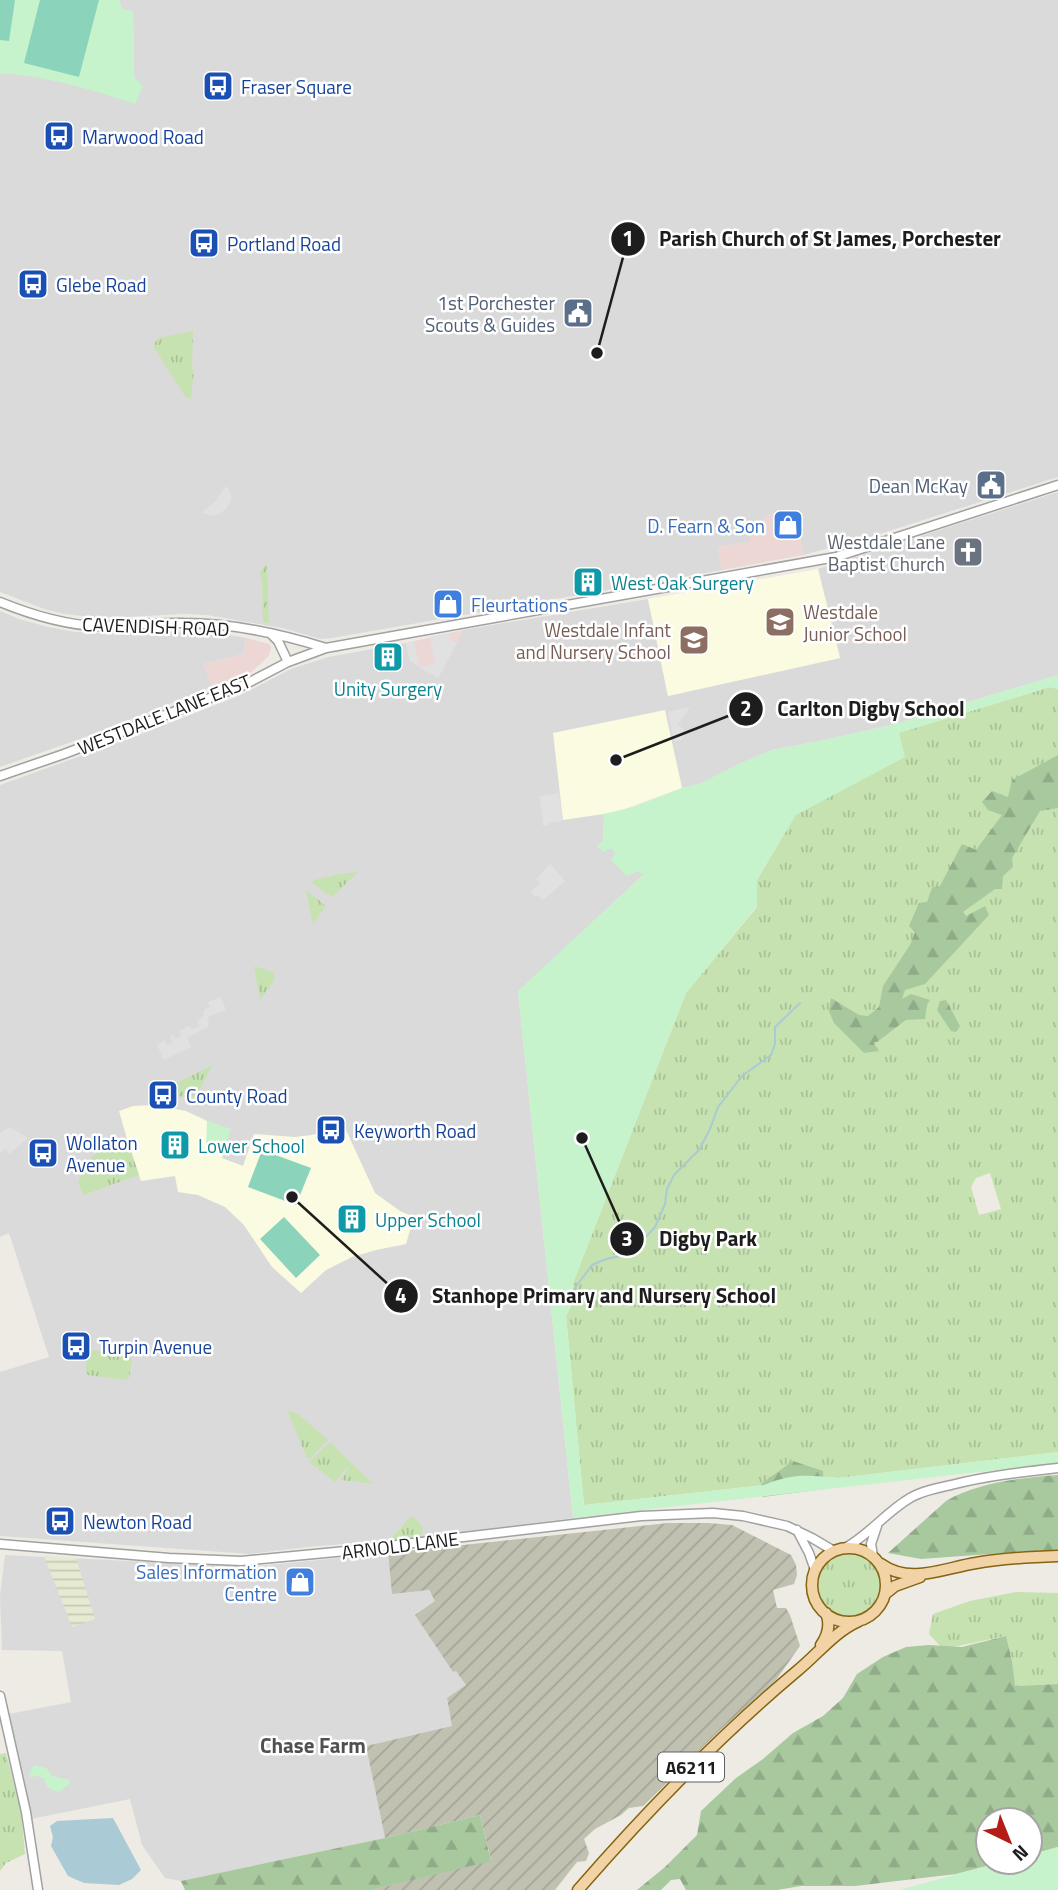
<svg xmlns="http://www.w3.org/2000/svg" width="1058" height="1890" viewBox="0 0 1058 1890" font-family="'Titillium Web',sans-serif">
	<style>
		.residential { fill: #dbdada }
		.commercial { fill: #ecd7d5 }
		.education { fill: #fafbe0 }
		.construction { fill: url(#construction-furrows) }
		.farmland { fill: url(#farmland-rules) }
		.grass { fill: url(#grass-tufts); fill-rule: evenodd }
		.forest { fill: url(#forest-firs) }
		.park { fill: #c6f3cb }
		.pitch { fill: #8bd3ba }
		.parking { fill: #e1e1e1 }
		.water { fill: #aacad6 }
		.lines { fill: none; stroke-linecap: round; stroke-linejoin: round }
		.stream { stroke: #aacad6; stroke-width: 2 }
		.minor-casing { stroke: #a1a1a1; stroke-width: 11 }
		.major-casing { stroke: #856411; stroke-width: 13 }
		.minor { stroke: #fff; stroke-width: 8 }
		.major { stroke: #f1d3a6; stroke-width: 10 }
		.labels { text-anchor: middle; dominant-baseline: central; stroke-width: 5; stroke-linejoin: round; paint-order: stroke }
		.shield { fill: #fff; stroke: #616161; stroke-width: 2 }
		.shield-label { font-size: 18px; font-weight: bold; fill: #1d1d1d }
		.transit-label { font-size: 19px; fill: #164399; stroke: #fff; text-anchor: start }
		.service-label { font-size: 19px; fill: #4e5e75; stroke: #fff; text-anchor: end }
		.shop-label { font-size: 19px; fill: #366cbe; stroke: #fff; text-anchor: end }
		.worship-label { font-size: 19px; fill: #5b616d; stroke: #fff; text-anchor: end }
		.culture-label { font-size: 19px; fill: #0d838f; stroke: #fff; text-anchor: start }
		.education-label { font-size: 19px; fill: #785e54; stroke: #fff; text-anchor: start }
		.street-label { font-size: 19px; fill: #1d1d1d; stroke: #fff }
		.neighbourhood-label { font-size: 21px; font-weight: bold; fill: #505050; stroke: #fff }
		.leader { fill: none; stroke: #1d1d1d; stroke-width: 2.5 }
		.callout-dot { fill: #1d1d1d; stroke: #fff; stroke-width: 2.5 }
		.mark-label { font-size: 21px; text-anchor: middle; font-weight: bold; fill: #fff }
		.callout-label { font-size: 21px; text-anchor: middle; font-weight: bold; fill: #1d1d1d; stroke: #fff; stroke-width: 5; stroke-linejoin: round; paint-order: stroke }
	</style>
	<defs>
		<pattern id="construction-furrows" width="10" height="10" patternUnits="userSpaceOnUse" patternTransform="scale(1.75)"><rect width="10" height="10" fill="#c0c1b1"/><path d="M-1 1l2-2M0 10L10 0M9 11l2-2" fill="none" stroke="#a5a598"/></pattern>
		<pattern id="farmland-rules" width="6" height="5" patternUnits="userSpaceOnUse" patternTransform="scale(1.75)"><rect width="6" height="5" fill="#e7ead2"/><path d="M0 2.5h6" fill="none" stroke="#c6c8b4"/></pattern>
		<pattern id="grass-tufts" width="24" height="20" patternUnits="userSpaceOnUse" patternTransform="scale(1.75)"><rect width="24" height="20" fill="#c6e2b0"/><path d="M3 7l-1-3M5 7V3M7 7l1-3M15 17l-1-3M17 17v-4M19 17l1-3" fill="none" stroke="#aac197"/></pattern>
		<pattern id="forest-firs" width="22" height="20" patternUnits="userSpaceOnUse" patternTransform="scale(1.75)"><rect width="22" height="20" fill="#a8c89e"/><path d="M5 1l3.5 6h-7zM16 11l3.5 6h-7z" fill="#90ab88"/></pattern>
	</defs>
	<rect width="100%" height="100%" fill="#edebe4"/>
	<path class="residential" d="M 119,0 L 1058,0 L 1058,477 L 867,538 L 803,555 L 796,511 L 764,516 L 766,527 L 751,542 L 718,547 L 722,570 L 332,638 L 321,639 L 282,628 L 207,615 L 184,614 L 126,617 L 92,617 L 65,614 L 47,610 L 0,592 L 0,73 L 29,75 L 78,85 L 135,79 L 134,73 L 133,12 L 122,9 Z
		M 1058,492 L 1058,675 L 896,724 L 824,740 L 772,750 L 737,765 L 701,784 L 682,788 L 664,710 L 563,819 L 604,814 L 603,841 L 597,847 L 613,849 L 616,853 L 612,860 L 633,872 L 638,871 L 644,874 L 518,992 L 573,1518 L 417,1538 L 307,1547 L 250,1554 L 0,1536 L 0,1372 L 49,1357 L 9,1233 L 0,1237 L 0,785 L 136,736 L 241,695 L 291,669 L 328,657 L 406,643 L 410,661 L 438,678 L 463,630 L 648,599 L 668,696 L 840,658 L 818,569 Z
		M 0,611 L 19,619 L 48,627 L 75,632 L 100,633 L 207,631 L 246,638 L 244,654 L 204,664 L 212,687 L 94,734 L 0,767 Z
		M 388,1553 L 392,1593 L 428,1590 L 436,1601 L 416,1616 L 453,1672 L 456,1670 L 466,1685 L 447,1699 L 453,1726 L 366,1746 L 385,1838 L 181,1881 L 165,1878 L 142,1845 L 130,1799 L 31,1819 L 9,1714 L 71,1702 L 62,1651 L 2,1650 L 0,1596 L 5,1555 L 250,1567 Z"/>
	<path class="commercial" d="M 796,511 L 803,555 L 722,570 L 718,547 L 750,542 L 749,530 L 766,527 L 764,516 Z
		M 463,630 L 438,678 L 410,661 L 406,643 Z
		M 246,638 L 269,644 L 271,648 L 268,657 L 250,673 L 212,687 L 204,664 L 244,654 Z"/>
	<path class="education" d="M 818,569 L 840,658 L 668,696 L 648,599 Z
		M 665,710 L 682,788 L 616,812 L 563,820 L 553,733 Z
		M 155,1105 L 186,1111 L 207,1121 L 207,1147 L 224,1151 L 222,1158 L 243,1166 L 254,1134 L 295,1137 L 311,1135 L 343,1128 L 346,1130 L 375,1193 L 400,1211 L 414,1217 L 406,1244 L 376,1250 L 352,1257 L 326,1270 L 301,1293 L 272,1267 L 244,1225 L 225,1207 L 198,1195 L 178,1192 L 175,1176 L 141,1181 L 129,1146 L 119,1111 L 133,1106 Z"/>
	<path class="construction" d="M 668,1523 L 708,1523 L 732,1525 L 791,1555 L 796,1565 L 797,1575 L 794,1584 L 773,1590 L 777,1608 L 786,1608 L 790,1615 L 800,1646 L 776,1680 L 719,1731 L 643,1806 L 629,1808 L 621,1815 L 595,1829 L 584,1839 L 589,1853 L 586,1861 L 577,1862 L 555,1890 L 371,1890 L 491,1860 L 480,1815 L 385,1838 L 366,1746 L 452,1726 L 447,1698 L 466,1685 L 456,1671 L 453,1672 L 415,1615 L 435,1601 L 429,1590 L 392,1594 L 388,1553 Z"/>
	<path class="farmland" d="M 44,1556 L 76,1558 L 95,1619 L 72,1627 Z"/>
	<path class="grass" d="M 193,331 L 192,370 L 194,370 L 191,399 L 185,396 L 153,346 L 158,338 Z
		M 264,565 L 267,565 L 269,623 L 263,622 L 262,584 L 260,575 Z
		M 1050,687 L 1058,689 L 1058,1452 L 838,1478 L 807,1475 L 764,1485 L 584,1505 L 566,1316 L 574,1300 L 573,1283 L 686,993 L 757,907 L 757,880 L 796,814 L 904,757 L 898,733 ZM 990,1173 L 1001,1209 L 979,1215 L 971,1187 L 976,1178 Z
		M 358,872 L 332,897 L 312,883 L 314,880 L 340,874 Z
		M 307,891 L 326,906 L 313,924 L 306,892 Z
		M 254,966 L 273,972 L 275,979 L 260,1000 Z
		M 213,1065 L 196,1096 L 188,1098 L 164,1093 L 162,1090 Z
		M 127,1139 L 139,1175 L 83,1195 L 78,1181 L 92,1156 Z
		M 90,1350 L 129,1355 L 132,1360 L 129,1378 L 125,1380 L 88,1375 L 86,1372 L 87,1354 Z
		M 287,1410 L 298,1414 L 328,1440 L 308,1460 Z
		M 329,1443 L 331,1443 L 373,1484 L 341,1480 L 351,1463 L 335,1482 L 309,1462 Z
		M 410,1517 L 412,1517 C 422,1522 429,1534 415,1538 C 407,1540 397,1540 390,1540 Z
		M818 1585a32 32 0 1 1 64 0a32 32 0 1 1-64 0Z
		M 1016,1592 L 1058,1593 L 1058,1684 L 1014,1686 L 1012,1661 L 1006,1636 L 943,1649 L 929,1634 L 933,1614 L 970,1601 Z
		M 6,1753 L 21,1811 L 25,1854 L 6,1863 L 0,1871 L 0,1754 Z"/>
	<path class="forest" d="M 1058,755 L 1058,808 L 1040,811 L 1012,858 L 1013,867 L 1003,876 L 1002,889 L 995,889 L 963,912 L 966,916 L 985,906 L 989,915 L 925,984 L 905,990 L 902,999 L 911,994 L 930,1000 L 927,1005 L 925,1019 L 906,1020 L 877,1042 L 873,1042 L 879,1051 L 864,1053 L 834,1023 L 829,1011 L 831,998 L 859,1015 L 868,1016 L 879,1007 L 883,986 L 910,945 L 915,932 L 909,926 L 919,903 L 927,902 L 932,888 L 940,886 L 962,844 L 976,850 L 1002,815 L 988,810 L 982,802 L 992,791 L 1008,797 L 1012,780 Z
		M 946,1000 L 960,1026 L 956,1032 L 951,1031 L 937,1010 L 940,1001 Z
		M 793,1461 L 823,1471 L 824,1489 L 763,1497 L 761,1484 Z
		M 1058,1475 L 1058,1551 L 1033,1551 L 921,1559 L 888,1553 L 946,1501 C 979,1482 1020,1478 1058,1475 Z
		M 1006,1636 L 1012,1661 L 1015,1686 L 1058,1684 L 1058,1847 L 1030,1855 L 1030,1820 L 988,1820 L 988,1862 L 1002,1862 L 956,1874 L 855,1886 L 801,1886 L 777,1890 L 686,1890 L 680,1879 L 671,1880 L 661,1890 L 637,1890 L 665,1867 L 697,1835 L 701,1811 L 736,1778 L 763,1759 L 793,1733 L 823,1716 L 843,1698 L 857,1674 L 883,1657 L 906,1647 L 929,1645 L 962,1647 Z
		M 480,1815 L 491,1861 L 371,1890 L 185,1890 L 181,1881 L 385,1838 Z"/>
	<path class="park" d="M 0,0 L 119,0 L 122,9 L 133,12 L 134,73 L 135,79 L 143,86 L 135,104 C 90,89 47,76 0,73 Z
		M 1058,675 L 1058,689 L 1050,687 L 899,733 L 905,757 L 796,815 L 757,879 L 757,906 L 686,993 L 573,1283 L 574,1300 L 566,1316 L 584,1505 L 764,1485 C 793,1473 808,1475 838,1478 L 1058,1452 L 1058,1463 L 573,1518 L 518,991 L 643,875 L 638,871 L 627,876 L 611,860 L 615,853 L 613,849 L 608,849 L 604,852 L 597,847 L 603,841 L 604,814 L 633,807 L 682,788 L 701,783 L 737,765 L 772,750 L 824,740 L 896,724 Z
		M 207,1121 L 231,1129 L 224,1151 L 206,1147 Z
		M 34,1765 L 46,1768 L 52,1776 L 69,1780 L 69,1784 L 59,1792 C 51,1790 45,1787 44,1778 L 38,1776 L 30,1777 L 29,1774 Z
		M 1058,1847 L 1058,1890 L 899,1890 L 1002,1862 L 1030,1862 L 1030,1855 Z"/>
	<path class="pitch" d="M 0,0 L 15,0 L 9,41 L 0,40 Z
		M 40,0 L 99,0 L 79,77 L 24,63 Z
		M 262,1150 L 311,1168 L 296,1205 L 248,1187 Z
		M 284,1217 L 320,1255 L 296,1278 L 260,1239 Z"/>
	<path class="parking" d="M 226,486 L 231,494 L 231,500 L 226,509 L 215,516 L 201,513 L 215,502 Z
		M 449,633 L 450,640 L 457,643 L 438,678 L 419,667 L 410,661 L 406,643 L 414,641 L 420,667 L 435,664 L 430,637 Z
		M 690,707 L 678,725 L 684,730 L 685,734 L 681,740 L 674,741 L 668,712 Z
		M 559,793 L 563,821 L 549,823 L 548,825 L 543,826 L 540,796 Z
		M 550,864 L 565,881 L 543,900 L 538,895 L 535,897 L 531,892 L 540,883 L 536,879 Z
		M 221,997 L 226,1010 L 208,1017 L 209,1026 L 187,1038 L 191,1047 L 164,1060 L 157,1045 L 164,1040 L 167,1045 L 173,1042 L 170,1037 L 173,1035 L 176,1039 L 181,1036 L 179,1031 L 189,1026 L 192,1030 L 200,1026 L 197,1021 L 203,1016 L 204,1010 L 210,1007 L 208,1002 Z
		M 10,1127 L 28,1138 L 9,1154 L 6,1149 L 0,1153 L 0,1133 Z"/>
	<path class="water" d="M 113,1818 L 141,1870 L 132,1879 L 119,1885 L 84,1883 L 68,1876 L 51,1846 L 53,1837 L 50,1826 L 57,1821 Z"/>
	<g class="lines">
		<path class="stream" d="M 567,1295 L 572,1292 L 592,1265 L 606,1259 L 630,1254 L 655,1227 L 665,1204 L 667,1189 L 674,1175 L 699,1150 L 710,1129 L 718,1107 L 742,1076 L 771,1055 L 775,1044 L 775,1027 L 800,1003"/>
		<g class="minor-casing">
			<path id="minor" d="M 0,602 C 32,615 64,625 98,626 C 127,626 156,622 184,623 C 232,623 281,634 326,648
				M 272,635 L 278,641 L 288,662
				M 0,776 L 64,754 L 246,684 L 288,662 L 326,648 L 836,557 L 1058,485
				M 797,1530 L 809,1553 L 815,1570
				M 0,1544 L 169,1558 L 241,1561 L 346,1551 L 641,1516 L 713,1513 L 743,1516 L 787,1526 L 812,1538 L 834,1551
				M 845,1548 C 869,1535 886,1512 910,1498 C 922,1491 937,1488 951,1485 C 986,1476 1022,1472 1058,1468
				M 873,1556 L 871,1544 L 877,1526
				M 0,1696 L 26,1812 L 38,1890"/>
		</g>
		<g class="major-casing">
			<path id="major" d="M812 1585a37 37 0 1 1 74 0a37 37 0 1 1-74 0Z
				M 881,1564 C 910,1585 944,1568 976,1563 C 1003,1558 1030,1557 1058,1556
				M 885,1594 L 895,1586 L 920,1577
				M 821,1645 C 828,1635 831,1625 826,1613
				M 578,1890 C 646,1812 717,1738 797,1671 C 818,1654 834,1632 859,1621"/>
		</g>
		<use href="#minor" class="minor"/>
		<use href="#major" class="major"/>
	</g>
	<defs>
		<g id="bus-square" transform="scale(1.575)"><rect x="-9" y="-9" width="18" height="18" rx="4" fill="#1a4fb4" stroke="#fff"/><path d="M-5-6H5V4H4V6H2V4H-2V6H-4V4H-5ZM-3.5-4V0h7V-4ZM-3.5 1.2v1.5H-2V1.2ZM2 1.2v1.5H3.5V1.2Z" fill="#fff"/></g>
		<g id="civic-square" transform="scale(1.575)"><rect x="-9" y="-9" width="18" height="18" rx="4" fill="#5c6f8a" stroke="#fff"/><path d="M-.6-6.5H3V-4.5H.6V-3L4-1V1h2V6H-6V1h2V-1L-.6-3ZM-1.2 2.5V6h2.4V2.5Z" fill="#fff"/></g>
		<g id="shop-square" transform="scale(1.575)"><rect x="-9" y="-9" width="18" height="18" rx="4" fill="#3f7fe0" stroke="#fff"/><path d="M-5-2.5h2.3a2.7 3.5 0 0 1 5.4 0H5L5.5 6h-11ZM-1.5-2.5h3a1.5 2.3 0 0 0-3 0Z" fill="#fff"/></g>
		<g id="church-square" transform="scale(1.575)"><rect x="-9" y="-9" width="18" height="18" rx="4" fill="#6b7280" stroke="#fff"/><path d="M-1.2-6h2.4v3.5h3.3v2.4h-3.3V6h-2.4V-.1h-3.3v-2.4h3.3Z" fill="#fff"/></g>
		<g id="building-square" transform="scale(1.575)"><rect x="-9" y="-9" width="18" height="18" rx="4" fill="#0f9aa8" stroke="#fff"/><path d="M-4-6H4V6H1V3H-1V6H-4ZM-2.5-4.3h1.7v1.8h-1.7ZM.8-4.3h1.7v1.8H.8ZM-2.5-1h1.7V.8h-1.7ZM.8-1h1.7V.8H.8Z" fill="#fff"/></g>
		<g id="school-square" transform="scale(1.575)"><rect x="-9" y="-9" width="18" height="18" rx="4" fill="#8d6e63" stroke="#fff"/><path d="M0-5L7-2L0 1L-7-2ZM-4 1L0 2.5L4 1V4Q0 6-4 4Z" fill="#fff"/></g>
	</defs>
	<g fill-rule="evenodd">
		<use href="#bus-square" x="218" y="86"/>
		<use href="#bus-square" x="59" y="136"/>
		<use href="#bus-square" x="204" y="243"/>
		<use href="#bus-square" x="33" y="284"/>
		<use href="#civic-square" x="578" y="313"/>
		<use href="#civic-square" x="991" y="485"/>
		<use href="#shop-square" x="788" y="525"/>
		<use href="#church-square" x="968" y="552"/>
		<use href="#building-square" x="588" y="582"/>
		<use href="#shop-square" x="448" y="604"/>
		<use href="#school-square" x="780" y="622"/>
		<use href="#school-square" x="694" y="640"/>
		<use href="#building-square" x="388" y="657"/>
		<use href="#bus-square" x="163" y="1095"/>
		<use href="#bus-square" x="331" y="1130"/>
		<use href="#building-square" x="175" y="1145"/>
		<use href="#bus-square" x="43" y="1153"/>
		<use href="#building-square" x="352" y="1219"/>
		<use href="#bus-square" x="76" y="1346"/>
		<use href="#bus-square" x="60" y="1521"/>
		<use href="#shop-square" x="300" y="1582"/>
	</g>
	<g class="labels">
		<rect class="shield" x="658" y="1752.5" width="66" height="29" rx="5"/>
		<g class="shield-label">
			<text x="691" y="1767">A6211</text>
		</g>
		<g class="transit-label">
			<text x="241" y="86">Fraser Square</text>
			<text x="82" y="136">Marwood Road</text>
			<text x="227" y="243">Portland Road</text>
			<text x="56" y="284">Glebe Road</text>
			<text x="186" y="1095">County Road</text>
			<text x="354" y="1130">Keyworth Road</text>
			<text x="66" y="1142">Wollaton<tspan x="66" dy="22">Avenue</tspan></text>
			<text x="99" y="1346">Turpin Avenue</text>
			<text x="83" y="1521">Newton Road</text>
		</g>
		<g class="service-label">
			<text x="555" y="302">1st Porchester<tspan x="555" dy="22">Scouts &amp; Guides</tspan></text>
			<text x="968" y="485">Dean McKay</text>
		</g>
		<g class="shop-label">
			<text x="765" y="525">D. Fearn &amp; Son</text>
			<text x="471" y="604" text-anchor="start">Fleurtations</text>
			<text x="277" y="1571">Sales Information<tspan x="277" dy="22">Centre</tspan></text>
		</g>
		<g class="worship-label">
			<text x="945" y="541">Westdale Lane<tspan x="945" dy="22">Baptist Church</tspan></text>
		</g>
		<g class="culture-label">
			<text x="611" y="582">West Oak Surgery</text>
			<text x="388" y="688" text-anchor="middle">Unity Surgery</text>
			<text x="198" y="1145">Lower School</text>
			<text x="375" y="1219">Upper School</text>
		</g>
		<g class="education-label">
			<text x="803" y="611">Westdale<tspan x="803" dy="22">Junior School</tspan></text>
			<text x="671" y="629" text-anchor="end">Westdale Infant<tspan x="671" dy="22">and Nursery School</tspan></text>
		</g>
		<g class="street-label">
			<text transform="translate(156 626) rotate(2)">CAVENDISH ROAD</text>
			<text transform="translate(164 714) rotate(-22)">WESTDALE LANE EAST</text>
			<text transform="translate(400 1545) rotate(-7)">ARNOLD LANE</text>
		</g>
		<g class="neighbourhood-label">
			<text x="313" y="1745">Chase Farm</text>
		</g>
	</g>
	<path class="leader" d="M597 353L628 239M616 760L746 709M582 1138L627 1239M292 1197L401 1296"/>
	<g class="callout-dot">
		<circle cx="597" cy="353" r="7"/>
		<circle cx="616" cy="760" r="7"/>
		<circle cx="582" cy="1138" r="7"/>
		<circle cx="292" cy="1197" r="7"/>
		<circle cx="628" cy="239" r="18"/>
		<circle cx="746" cy="709" r="18"/>
		<circle cx="627" cy="1239" r="18"/>
		<circle cx="401" cy="1296" r="18"/>
	</g>
	<g class="mark-label">
		<text x="628" y="246">1</text>
		<text x="746" y="716">2</text>
		<text x="627" y="1246">3</text>
		<text x="401" y="1303">4</text>
	</g>
	<g class="callout-label">
		<text x="830" y="246">Parish Church of St James, Porchester</text>
		<text x="871" y="716">Carlton Digby School</text>
		<text x="708" y="1246">Digby Park</text>
		<text x="604" y="1303">Stanhope Primary and Nursery School</text>
	</g>
	<g transform="translate(1009 1841) rotate(137)"><circle r="33" fill="#ffffff" stroke="#a5a5a5" stroke-width="2"/>
	<path d="M0-5L12 26L0 18L-12 26Z" fill="#b41d17"/>
	<text y="-10" font-size="19" font-weight="bold" text-anchor="middle" fill="#1d1d1d">N</text>
	</g>
</svg>
